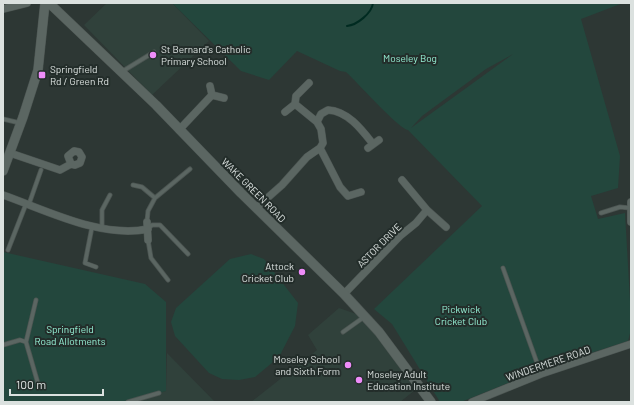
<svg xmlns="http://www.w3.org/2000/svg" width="634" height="405" viewBox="0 0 634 405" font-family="Barlow,sans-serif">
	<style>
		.built { fill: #30413b }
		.green { fill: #23473d; fill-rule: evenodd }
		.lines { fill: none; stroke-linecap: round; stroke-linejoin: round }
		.stream { stroke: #002b21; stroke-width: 2 }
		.service-casing { stroke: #4c5552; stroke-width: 5 }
		.minor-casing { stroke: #4c5552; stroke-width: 8 }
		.tertiary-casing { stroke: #4c5552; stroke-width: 10 }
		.service { stroke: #5b6662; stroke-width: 3.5 }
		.minor { stroke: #5b6662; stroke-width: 7 }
		.tertiary { stroke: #5b6662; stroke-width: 9 }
		.poi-dot { fill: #ee8cf8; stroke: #232d2a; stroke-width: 1.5 }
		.labels { text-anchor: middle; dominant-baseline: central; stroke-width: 4; stroke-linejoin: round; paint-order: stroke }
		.poi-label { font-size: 10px; fill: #dbe1df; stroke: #232d2a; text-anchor: start }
		.park-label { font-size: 10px; fill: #95efd4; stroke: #232d2a }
		.street-label { font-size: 10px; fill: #dbe1df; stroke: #232d2a }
	</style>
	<rect width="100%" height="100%" fill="#2d3734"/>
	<path class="built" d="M 107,3 L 172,3 L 209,41 L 152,95 L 84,25 Z
		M 339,308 L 362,316 L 378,333 L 415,390 L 400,402 L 251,402 L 317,350 L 308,335 Z
		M 167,353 L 215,402 L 126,402 L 166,391 Z"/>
	<path class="green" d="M 172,3 L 623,3 L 581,19 L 620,156 L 618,188 L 591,196 L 598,219 L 625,213 L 631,318 L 631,329 L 628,341 L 548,367 L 461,402 L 440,402 L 392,324 L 374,309 L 482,206 L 408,130 C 399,129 356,81 346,72 L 340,71 L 297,51 L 269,80 L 241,71 ZM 513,54 L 411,128 L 422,116 L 486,69 Z
		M 3,252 L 145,284 L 166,302 L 166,391 L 126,402 L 3,402 Z
		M 251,254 L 264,259 L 298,303 L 295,326 L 279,357 L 255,377 L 239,380 L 222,379 L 209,373 L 175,336 L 171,322 L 176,308 L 230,259 Z"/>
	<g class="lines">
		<path class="stream" d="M 347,26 C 357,25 372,13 373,3"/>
		<g class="service-casing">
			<path id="service" d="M 123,71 L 154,52
				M 3,119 L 20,123
				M 133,185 L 142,187 L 155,198 L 148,211 L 147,222
				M 155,198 L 190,169
				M 29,204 L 41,170
				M 601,213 L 620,207 L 630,208
				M 92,227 L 85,263 L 96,267
				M 102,228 L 102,210 L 110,195
				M 148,229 L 152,225 L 160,225 L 188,254
				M 148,240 L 151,258 L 168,280
				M 8,250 L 26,204
				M 503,268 L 541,374
				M 343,332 L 364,317
				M 26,342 L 36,300
				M 3,345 L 20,340 L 26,342 L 39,387
				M 128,402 L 159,393"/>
		</g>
		<g class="minor-casing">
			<path id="minor" d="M 3,9 L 27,3
				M 212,95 L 224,98
				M 295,104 L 296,96 L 309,83
				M 317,122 L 321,114 L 328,110 C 348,111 362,130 373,144
				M 179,130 L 212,95 L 210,86
				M 320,148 L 340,187 L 348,196 L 361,192
				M 368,148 L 379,140
				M 10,153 L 60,170 L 71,164 L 75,165 L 80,163 L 82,157 L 79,152 L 74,151 L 68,156 L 71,164
				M 402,180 L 427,210
				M 3,195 C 46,210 102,239 148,229
				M 631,202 L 631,222
				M 256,208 L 282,185 L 307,157 L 320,148 L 323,143 L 321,129 L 317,122 L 295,104 L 285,112
				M 147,222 L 148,240
				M 344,294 L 400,236 L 416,223 L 427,210 L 446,227
				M 472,402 L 541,374 L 631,344"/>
		</g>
		<g class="tertiary-casing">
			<path id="tertiary" d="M 49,3 L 156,105 L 241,193 L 344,294 L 379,332 L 431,402
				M 3,171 L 23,117 L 38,70 L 45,3"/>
		</g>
		<use href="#service" class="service"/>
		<use href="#minor" class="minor"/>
		<use href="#tertiary" class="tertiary"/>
	</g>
	<g class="poi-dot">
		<circle cx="153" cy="55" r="4"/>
		<rect x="38" y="71" width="8" height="8" rx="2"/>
		<circle cx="302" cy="272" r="4"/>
		<circle cx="348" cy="365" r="4"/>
		<circle cx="359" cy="380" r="4"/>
	</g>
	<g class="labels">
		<g class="poi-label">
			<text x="161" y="49">St Bernard's Catholic<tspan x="161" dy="12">Primary School</tspan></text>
			<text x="50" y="69">Springfield<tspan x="50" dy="12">Rd / Green Rd</tspan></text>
			<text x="294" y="266" text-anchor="end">Attock<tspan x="294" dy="12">Cricket Club</tspan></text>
			<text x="340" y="359" text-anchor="end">Moseley School<tspan x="340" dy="12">and Sixth Form</tspan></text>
			<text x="367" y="374">Moseley Adult<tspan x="367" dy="12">Education Institute</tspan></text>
		</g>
		<g class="park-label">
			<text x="410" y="58">Moseley Bog</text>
			<text x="461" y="309">Pickwick<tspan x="461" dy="12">Cricket Club</tspan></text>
			<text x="70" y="329">Springfield<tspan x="70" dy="12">Road Allotments</tspan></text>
		</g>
		<g class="street-label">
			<text transform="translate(254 190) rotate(45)">WAKE GREEN ROAD</text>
			<text transform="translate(379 245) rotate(-45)">ASTOR DRIVE</text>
			<text transform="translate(548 363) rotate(-19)">WINDERMERE ROAD</text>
		</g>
	</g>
	<rect width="634" height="405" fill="none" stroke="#dbe1df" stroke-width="8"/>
	<path d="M10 389v6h93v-6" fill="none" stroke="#dbe1df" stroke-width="2"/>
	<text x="16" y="389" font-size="12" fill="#dbe1df" stroke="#232d2a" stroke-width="3" paint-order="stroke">100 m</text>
</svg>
